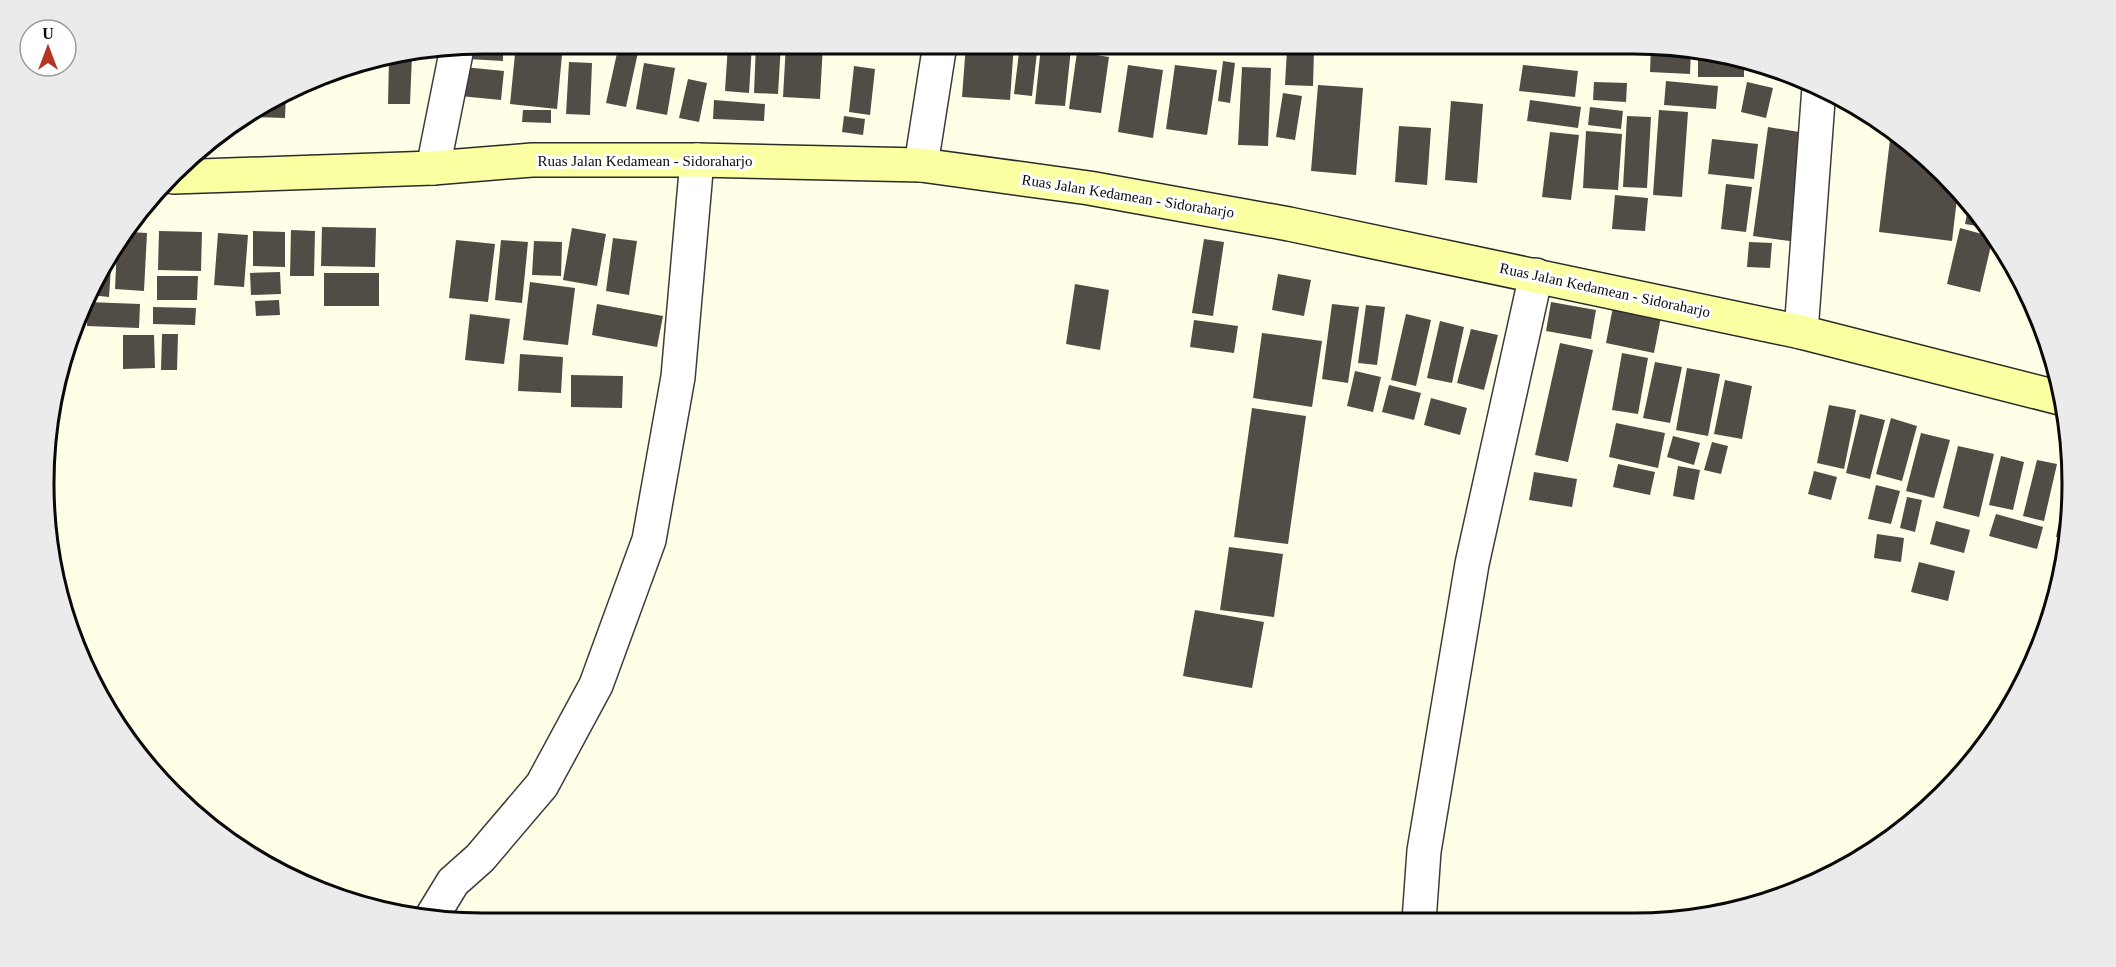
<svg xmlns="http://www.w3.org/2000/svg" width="2116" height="967" viewBox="0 0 2116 967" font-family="Georgia,serif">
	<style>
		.building { fill: #524c46 }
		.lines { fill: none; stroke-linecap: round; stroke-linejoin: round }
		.street-casing { stroke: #3c3c3c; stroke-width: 36 }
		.secondary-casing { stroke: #2b2b2b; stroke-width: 36 }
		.street { stroke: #fff; stroke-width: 33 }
		.secondary { stroke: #faffa1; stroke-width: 33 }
		.labels { text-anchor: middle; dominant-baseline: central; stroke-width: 6; stroke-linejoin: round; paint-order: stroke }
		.street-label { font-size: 15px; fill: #090909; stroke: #fff }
		.rim { fill: none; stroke: #090909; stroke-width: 3 }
	</style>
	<rect width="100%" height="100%" fill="#fffee6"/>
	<path class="building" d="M 516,44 L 563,44 L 557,109 L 510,104 Z
		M 619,44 L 639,48 L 626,107 L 606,103 Z
		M 652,44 L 684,44 L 683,53 L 652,51 Z
		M 728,44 L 752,44 L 749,93 L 725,91 Z
		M 756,44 L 781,44 L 778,94 L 754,93 Z
		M 786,44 L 823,44 L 820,99 L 783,97 Z
		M 966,44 L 1014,44 L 1010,100 L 962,97 Z
		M 1020,44 L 1038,44 L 1032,96 L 1014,94 Z
		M 1123,44 L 1172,44 L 1171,54 L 1122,51 Z
		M 1651,45 L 1691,49 L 1690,74 L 1650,72 Z
		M 1041,46 L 1071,49 L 1065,106 L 1035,104 Z
		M 468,47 L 503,48 L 503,61 L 468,59 Z
		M 1287,49 L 1314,50 L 1313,86 L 1285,85 Z
		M 1698,50 L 1718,52 L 1744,60 L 1744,77 L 1698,77 Z
		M 1077,52 L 1109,57 L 1101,113 L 1069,109 Z
		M 412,55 L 410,104 L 388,104 L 389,59 Z
		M 1223,61 L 1235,63 L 1230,103 L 1218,101 Z
		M 569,62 L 592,63 L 590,115 L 566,114 Z
		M 644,63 L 675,68 L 667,115 L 636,109 Z
		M 1128,65 L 1163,70 L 1153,138 L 1118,132 Z
		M 1175,65 L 1217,70 L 1207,135 L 1166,129 Z
		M 1523,65 L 1578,71 L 1575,97 L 1519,91 Z
		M 854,66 L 875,69 L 870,115 L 849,112 Z
		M 464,67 L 504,71 L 501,100 L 460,96 Z
		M 1242,67 L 1271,68 L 1268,146 L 1238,145 Z
		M 688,79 L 707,83 L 699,122 L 679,118 Z
		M 1666,81 L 1718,86 L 1716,109 L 1664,105 Z
		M 1594,82 L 1627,83 L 1626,102 L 1593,100 Z
		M 1747,82 L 1773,88 L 1766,118 L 1741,112 Z
		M 1318,85 L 1363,88 L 1356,175 L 1311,171 Z
		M 286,92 L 285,118 L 252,117 L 252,111 L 264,102 Z
		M 1283,93 L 1302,96 L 1295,140 L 1276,137 Z
		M 714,100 L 765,104 L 764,121 L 713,119 Z
		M 1530,100 L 1581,107 L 1578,128 L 1527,121 Z
		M 1451,101 L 1483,104 L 1477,183 L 1445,180 Z
		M 1590,107 L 1623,111 L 1621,129 L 1588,125 Z
		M 523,110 L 551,110 L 551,123 L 522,122 Z
		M 1659,110 L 1688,112 L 1682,197 L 1653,195 Z
		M 844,116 L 865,119 L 863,135 L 842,132 Z
		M 1627,116 L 1651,117 L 1647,188 L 1623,187 Z
		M 1399,126 L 1431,128 L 1427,185 L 1395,182 Z
		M 1768,127 L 1805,133 L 1790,241 L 1753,236 Z
		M 1586,131 L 1622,134 L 1618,190 L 1583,188 Z
		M 1891,131 L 1943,172 L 1958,190 L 1952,241 L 1879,232 Z
		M 1550,132 L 1579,135 L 1571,200 L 1542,197 Z
		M 1712,139 L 1758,144 L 1754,179 L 1708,174 Z
		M 1726,184 L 1752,187 L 1746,232 L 1721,229 Z
		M 1615,195 L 1648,198 L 1645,231 L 1612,229 Z
		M 1968,208 L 1973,209 L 1989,228 L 1965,224 Z
		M 322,227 L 376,228 L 375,267 L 321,266 Z
		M 572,228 L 606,234 L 597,286 L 563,280 Z
		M 1960,228 L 1993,237 L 1980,292 L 1947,284 Z
		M 291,230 L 315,231 L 314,276 L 290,276 Z
		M 159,231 L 202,232 L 201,271 L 158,270 Z
		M 253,231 L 285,232 L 285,267 L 253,266 Z
		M 129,232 L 147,233 L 144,291 L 115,289 L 117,245 Z
		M 218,233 L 248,235 L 244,287 L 214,285 Z
		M 613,238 L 637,241 L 629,295 L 606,291 Z
		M 1204,239 L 1224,242 L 1213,316 L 1192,313 Z
		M 456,240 L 495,244 L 488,302 L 449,298 Z
		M 501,240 L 528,242 L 522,303 L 495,300 Z
		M 534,241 L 562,242 L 561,276 L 532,275 Z
		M 1749,242 L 1772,243 L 1770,268 L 1747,267 Z
		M 112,252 L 109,297 L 90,295 L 102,264 Z
		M 280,272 L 281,294 L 251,295 L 250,273 Z
		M 324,273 L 379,273 L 379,306 L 324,306 Z
		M 1278,274 L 1311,280 L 1304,316 L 1272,310 Z
		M 157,276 L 198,276 L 197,300 L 157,300 Z
		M 530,282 L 575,288 L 568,345 L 523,340 Z
		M 1075,284 L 1109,290 L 1100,350 L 1066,344 Z
		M 279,300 L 280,315 L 256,316 L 255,301 Z
		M 88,302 L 140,304 L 139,328 L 87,326 Z
		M 1551,302 L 1596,310 L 1591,339 L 1546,331 Z
		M 597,304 L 663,316 L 657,347 L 592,335 Z
		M 1332,304 L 1359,307 L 1348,383 L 1322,379 Z
		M 1366,305 L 1385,307 L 1377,365 L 1358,363 Z
		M 153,307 L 196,308 L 195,325 L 153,324 Z
		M 1613,307 L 1661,317 L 1654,353 L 1606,343 Z
		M 470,314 L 510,319 L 504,364 L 465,360 Z
		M 1406,314 L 1431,320 L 1416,386 L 1391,380 Z
		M 1194,320 L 1238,326 L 1234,353 L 1190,347 Z
		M 1440,321 L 1464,327 L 1452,383 L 1427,378 Z
		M 1471,329 L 1498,335 L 1484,390 L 1457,383 Z
		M 1262,333 L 1322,341 L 1312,407 L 1253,398 Z
		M 162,334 L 178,334 L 177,370 L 161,370 Z
		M 123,335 L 154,335 L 155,368 L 123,369 Z
		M 1560,343 L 1593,350 L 1568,462 L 1535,455 Z
		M 1622,353 L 1648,358 L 1638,414 L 1612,410 Z
		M 520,354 L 563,357 L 561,393 L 518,391 Z
		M 1655,362 L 1682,367 L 1670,423 L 1643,418 Z
		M 1687,368 L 1720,374 L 1708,436 L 1676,430 Z
		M 1355,371 L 1381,377 L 1373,412 L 1347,406 Z
		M 571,375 L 623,376 L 622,408 L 571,407 Z
		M 1725,380 L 1752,386 L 1742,439 L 1714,434 Z
		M 1389,385 L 1421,393 L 1414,420 L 1382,412 Z
		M 56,389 L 54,439 L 48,439 L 52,398 Z
		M 1431,398 L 1467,408 L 1460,435 L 1424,425 Z
		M 1829,405 L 1856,410 L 1844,469 L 1817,463 Z
		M 1252,408 L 1306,416 L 1288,544 L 1234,537 Z
		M 1860,414 L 1885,420 L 1870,479 L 1846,473 Z
		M 1891,418 L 1917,426 L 1902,481 L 1876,474 Z
		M 1616,423 L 1665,433 L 1658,468 L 1609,457 Z
		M 1921,433 L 1950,440 L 1934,498 L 1906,491 Z
		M 1673,436 L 1700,443 L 1694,465 L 1667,457 Z
		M 1712,442 L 1728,446 L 1721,474 L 1704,470 Z
		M 1958,446 L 1994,454 L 1979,517 L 1943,508 Z
		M 2001,456 L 2024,462 L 2013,510 L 1989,505 Z
		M 2037,460 L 2057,464 L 2044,521 L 2023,516 Z
		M 1618,464 L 1655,472 L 1650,495 L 1613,487 Z
		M 1678,466 L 1700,470 L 1694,500 L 1673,496 Z
		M 1814,471 L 1837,477 L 1831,500 L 1808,494 Z
		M 1534,472 L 1577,479 L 1572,507 L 1529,500 Z
		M 2067,481 L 2072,483 L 2067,539 L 2056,537 Z
		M 1876,485 L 1900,491 L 1891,524 L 1868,519 Z
		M 1907,497 L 1922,500 L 1915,532 L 1900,528 Z
		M 1996,514 L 2043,527 L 2037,549 L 1989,536 Z
		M 1936,521 L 1970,530 L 1964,553 L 1930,544 Z
		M 1877,534 L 1904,538 L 1901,562 L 1874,558 Z
		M 1229,547 L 1283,554 L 1274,617 L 1220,610 Z
		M 1919,562 L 1955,571 L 1948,601 L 1911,592 Z
		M 1195,610 L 1264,622 L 1252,688 L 1183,676 Z"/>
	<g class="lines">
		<g class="street-casing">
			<path id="street" d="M 921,165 L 940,44
				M 433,168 L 457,48
				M 1801,332 L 1819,87
				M 431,918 L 453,882 L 480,858 L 542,785 L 596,685 L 649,540 L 678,377 L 697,160
				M 1419,921 L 1424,851 L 1472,564 L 1536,275"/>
		</g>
		<g class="secondary-casing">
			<path id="secondary" d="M 173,177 L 433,168 L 532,160 L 697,160 L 921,165 L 1089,188 L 1289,224 L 1801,332 L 2064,399"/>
		</g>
		<use href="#street" class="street"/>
		<use href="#secondary" class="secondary"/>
	</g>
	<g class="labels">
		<g class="street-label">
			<text x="645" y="161">Ruas Jalan Kedamean - Sidoraharjo</text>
			<text transform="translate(1128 196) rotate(9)">Ruas Jalan Kedamean - Sidoraharjo</text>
			<text transform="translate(1605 290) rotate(12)">Ruas Jalan Kedamean - Sidoraharjo</text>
		</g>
	</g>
	<path d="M0 0H2116V967H0ZM483 54H1633A429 429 0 0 1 2062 483V484A429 429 0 0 1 1633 913H483A429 429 0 0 1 54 484V483A429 429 0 0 1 483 54Z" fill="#ebebeb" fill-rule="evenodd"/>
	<path class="rim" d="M483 54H1633A429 429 0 0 1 2062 483V484A429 429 0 0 1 1633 913H483A429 429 0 0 1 54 484V483A429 429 0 0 1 483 54Z"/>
	<g transform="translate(48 48)"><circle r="28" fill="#ffffff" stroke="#9d9d9d" stroke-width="1.5"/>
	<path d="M0-4.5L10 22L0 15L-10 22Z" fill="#b73424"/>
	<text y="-9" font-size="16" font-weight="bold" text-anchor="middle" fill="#090909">U</text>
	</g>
</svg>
